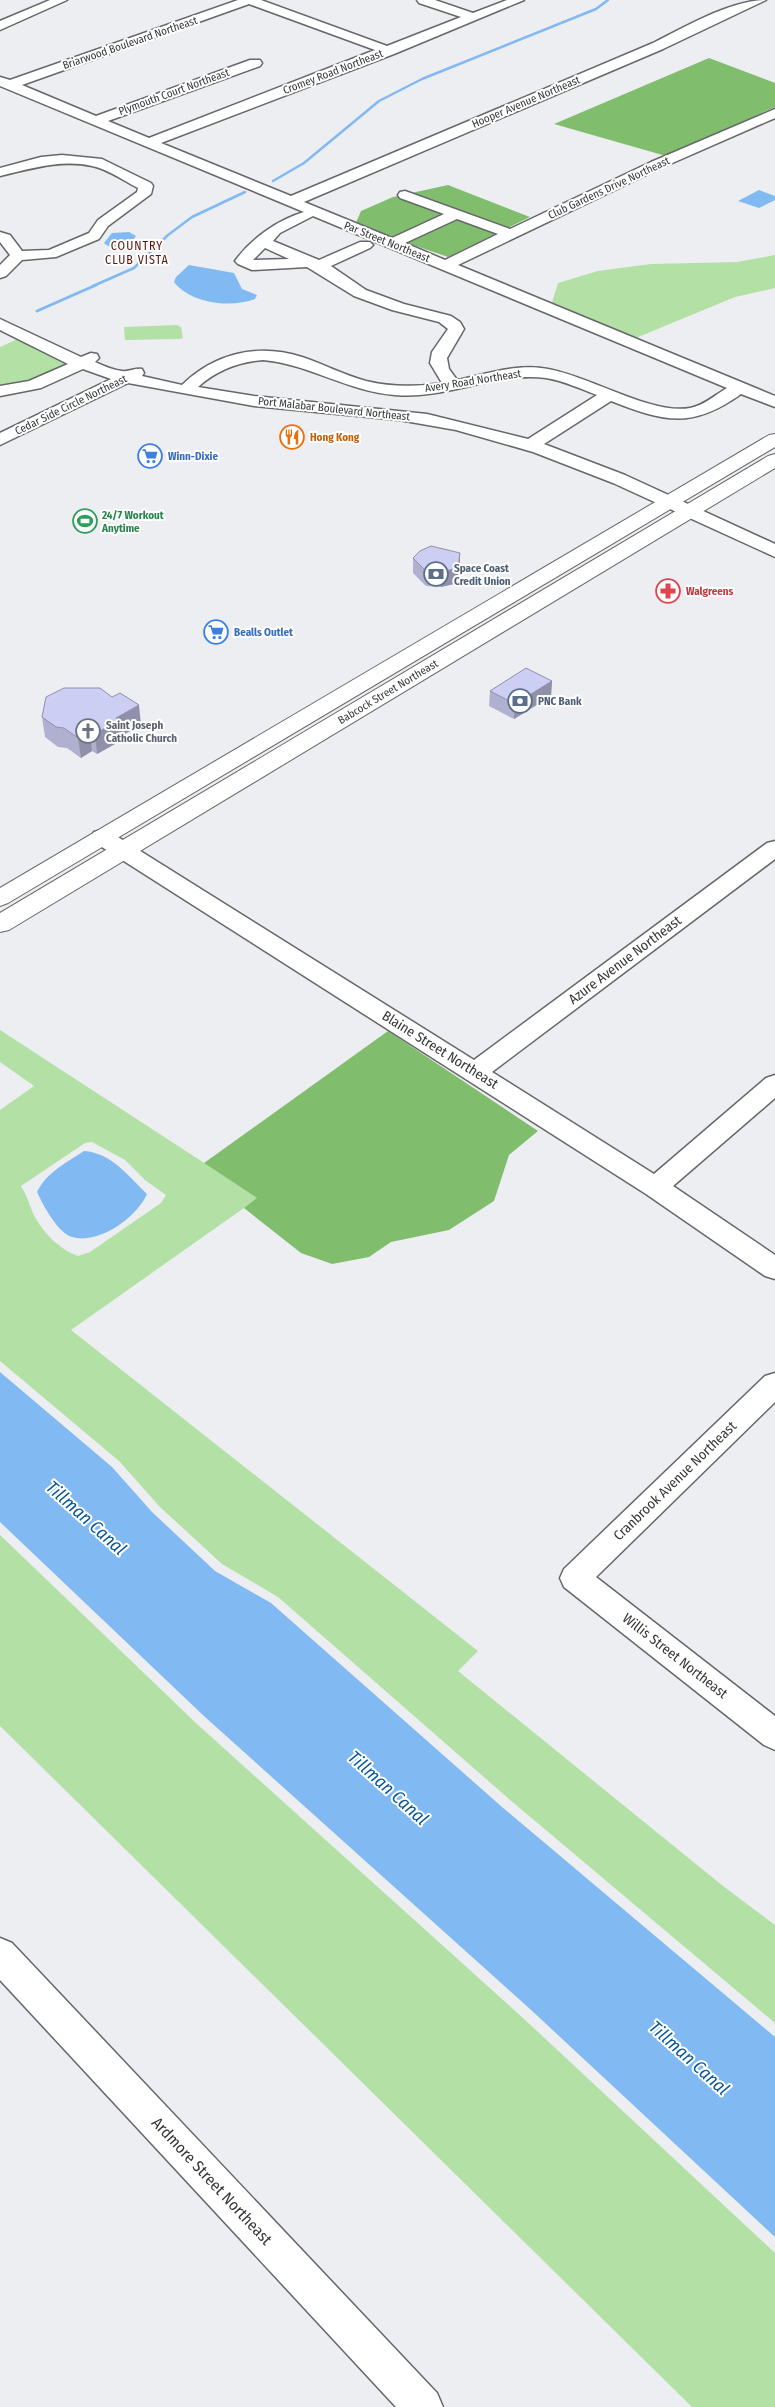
<svg xmlns="http://www.w3.org/2000/svg" width="775" height="2407" viewBox="0 0 775 2407" font-family="'Fira Sans Condensed',sans-serif">
	<style>
		.green { fill: #b2e0a5; fill-rule: evenodd }
		.forest { fill: #80be6e }
		.water { fill: #81b9f2 }
		.lines { fill: none; stroke-linecap: round; stroke-linejoin: round }
		.stream-far1 { stroke: #81b9f2; stroke-width: 2.5 }
		.stream { stroke: #81b9f2; stroke-width: 3 }
		.minor-casing { stroke: #66676a; stroke-width: 3 }
		.major-casing { stroke: #66676a; stroke-width: 2 }
		.minor { fill: #fff; fill-rule: evenodd }
		.major { fill: #fff; fill-rule: evenodd }
		.wall { fill: #b0b1d1 }
		.shaded-wall { fill: #9090aa }
		.building { fill: #cdcef3; stroke: #9090aa }
		.labels { text-anchor: middle; dominant-baseline: central; stroke-width: 4; stroke-linejoin: round; paint-order: stroke }
		.far-street-label { font-size: 11px; fill: #363638; stroke: #fff }
		.far-food-label { font-size: 11px; font-weight: bold; fill: #c56008; stroke: #fff; text-anchor: start }
		.far-shop-label { font-size: 11px; font-weight: bold; fill: #366cbe; stroke: #fff; text-anchor: start }
		.far-leisure-label { font-size: 11px; font-weight: bold; fill: #27864d; stroke: #fff; text-anchor: start }
		.far-service-label { font-size: 11px; font-weight: bold; fill: #4e5e75; stroke: #fff; text-anchor: start }
		.far-health-label { font-size: 11px; font-weight: bold; fill: #be3a42; stroke: #fff; text-anchor: start }
		.far-worship-label { font-size: 11px; font-weight: bold; fill: #5b616d; stroke: #fff; text-anchor: start }
		.far-neighbourhood-label { font-size: 12px; letter-spacing: 1px; fill: #59160a; stroke: #fff }
		.street-label { font-size: 14px; fill: #363638; stroke: #fff }
		.near-street-label { font-size: 16px; fill: #363638; stroke: #fff }
		.near-water-label { font-size: 18px; font-style: italic; fill: #075898; stroke: #fff }
	</style>
	<rect width="100%" height="100%" fill="#edeef2"/>
	<path class="green" d="M 775,255 L 775,288 L 735,297 L 631,340 L 551,306 L 558,283 L 598,271 L 651,264 L 737,262 Z
		M 177,325 L 181,327 L 183,338 L 179,339 L 125,340 L 124,327 Z
		M 20,338 L 73,364 L 29,383 L 0,387 L 0,347 Z
		M 0,1030 L 258,1198 L 71,1330 L 478,1651 L 458,1671 L 723,1886 L 775,1925 L 775,2023 L 509,1799 L 278,1597 L 222,1564 L 160,1507 L 119,1461 L 0,1361 L 0,1110 L 34,1086 L 0,1062 ZM 92,1142 L 125,1160 L 145,1180 L 166,1195 L 161,1203 L 90,1252 L 78,1256 C 60,1250 45,1234 36,1219 C 30,1208 28,1197 21,1186 L 85,1143 Z
		M 0,1535 L 197,1724 L 522,2017 L 775,2253 L 775,2407 L 692,2407 L 0,1726 Z"/>
	<path class="forest" d="M 709,58 L 775,83 L 775,107 L 666,156 L 554,124 Z
		M 448,185 L 530,217 L 448,257 L 355,225 L 361,211 L 393,197 Z
		M 388,1031 L 538,1131 L 509,1155 L 494,1201 L 449,1230 L 391,1242 L 369,1257 L 332,1264 L 301,1253 L 244,1208 L 257,1198 L 204,1163 Z"/>
	<path class="water" d="M 759,190 L 775,196 L 775,200 L 759,208 L 738,201 Z
		M 129,232 L 136,236 C 129,247 115,253 104,243 L 112,233 Z
		M 189,265 L 234,273 L 242,289 L 257,295 L 255,299 C 231,308 191,304 174,282 L 176,277 Z
		M 84,1151 C 112,1153 128,1176 147,1194 C 137,1217 99,1245 72,1237 C 58,1233 43,1205 37,1192 C 47,1172 66,1163 84,1151 Z
		M 0,1372 L 112,1467 L 152,1512 L 215,1571 L 271,1603 L 502,1807 L 775,2037 L 775,2237 L 530,2009 L 205,1717 L 0,1522 Z"/>
	<g class="lines">
		<path class="stream-far1" d="M 273,181 L 304,163 L 379,101 L 422,79 L 596,9 L 608,0
			M 93,286 L 134,268 L 168,235 L 192,217 L 245,192"/>
		<path class="stream" d="M 37,311 L 96,285"/>
		<g class="minor-casing">
			<path id="minor" d="M 50,0 L 67,0 L 0,30 L 0,21 Z
				M 238,0 L 261,0 L 387,46 L 461,17 L 419,3 L 417,0 L 435,0 L 473,13 L 507,0 L 524,0 L 394,54 L 161,143 L 291,196 L 653,43 C 685,27 731,0 766,0 L 663,49 L 304,202 L 392,238 L 444,214 L 400,198 L 398,195 L 400,192 L 405,191 L 510,229 L 651,162 L 775,109 L 775,118 L 661,168 L 458,265 L 775,396 L 775,407 L 741,394 C 692,429 665,422 611,401 L 544,444 L 625,475 L 775,544 L 775,557 L 613,483 L 533,452 L 456,430 L 399,420 L 254,406 L 128,383 L 0,445 L 0,433 L 111,379 L 83,369 L 41,388 L 0,396 L 0,386 L 29,381 L 68,364 L 0,330 L 0,319 L 81,357 L 91,353 L 97,354 L 99,358 L 95,362 C 104,366 113,370 122,371 C 129,372 134,368 142,369 L 144,373 L 142,376 L 182,385 C 215,353 258,343 302,357 C 323,364 344,375 366,381 C 391,387 417,387 442,383 L 430,363 L 432,352 L 448,329 L 439,322 L 392,310 L 354,296 L 307,267 L 252,270 L 238,264 L 235,261 C 251,239 277,220 304,212 L 0,86 L 0,77 L 10,80 ZM 249,4 L 375,50 L 149,138 L 108,121 L 260,66 L 262,63 L 260,60 L 250,60 L 96,116 L 22,85 ZM 313,216 L 727,388 C 715,395 703,406 690,408 C 652,415 589,376 548,369 C 518,363 486,374 457,380 L 449,369 L 447,358 L 464,329 L 460,322 L 451,316 L 404,304 L 366,290 L 331,266 L 370,248 L 373,245 L 370,242 L 360,242 L 319,260 L 273,241 L 280,233 ZM 457,219 L 498,234 L 445,260 L 405,243 ZM 265,248 L 289,259 L 253,260 ZM 263,360 C 309,364 349,392 395,395 C 446,400 496,371 546,378 C 564,381 581,389 597,395 L 528,439 L 427,414 L 254,396 L 198,387 C 217,370 238,362 263,360 Z
				M 62,155 L 102,159 L 151,183 L 153,186 L 151,194 L 108,226 L 99,239 L 56,257 L 22,260 L 6,276 L 0,278 L 0,265 L 10,255 L 0,242 L 0,232 L 10,235 L 22,251 L 49,250 L 89,233 L 98,220 L 137,192 L 138,188 C 124,181 108,169 92,166 C 60,159 31,169 0,176 L 0,168 L 41,157 Z
				M 102,830 L 110,832 L 474,1060 L 767,843 L 775,841 L 775,859 L 492,1072 L 654,1174 L 766,1078 L 775,1075 L 775,1098 L 673,1186 L 775,1255 L 775,1279 L 765,1276 L 646,1194 L 94,842 L 91,837 L 94,832 Z
				M 775,1373 L 775,1402 L 596,1577 L 775,1716 L 775,1750 L 764,1745 L 564,1587 L 560,1578 L 564,1569 L 765,1376 Z
				M 0,1938 L 12,1943 L 437,2393 L 443,2407 L 396,2407 L 0,1980 Z"/>
		</g>
		<g class="major-casing">
			<path id="major" d="M 775,434 L 775,447 L 8,903 L 0,906 L 0,888 L 769,435 Z
				M 775,454 L 775,468 L 9,930 L 0,932 L 0,913 L 768,456 Z"/>
		</g>
		<use href="#minor" class="minor"/>
		<use href="#major" class="major"/>
	</g>
	<path class="wall" d="M 413,558 L 460,568 L 458,583 L 441,587 L 426,586 L 413,573 Z
		M 552,681 L 551,696 L 514,719 L 489,706 L 490,691 Z
		M 42,717 L 141,725 L 121,736 L 122,740 L 97,754 L 92,751 L 81,758 L 67,748 L 58,747 L 45,737 Z"/>
	<path class="shaded-wall" d="M 460,553 L 460,568 L 458,583 L 441,587 L 441,572 Z
		M 552,681 L 551,696 L 514,719 L 515,704 Z
		M 139,705 L 141,725 L 121,736 L 122,740 L 97,754 L 95,734 L 116,718 Z
		M 90,731 L 92,751 L 81,758 L 78,738 Z"/>
	<path class="building" d="M 431,546 L 460,553 L 458,568 L 441,572 L 426,571 L 413,558 L 420,551 Z
		M 526,668 L 552,681 L 515,704 L 490,691 Z
		M 64,688 L 100,688 L 112,697 L 120,693 L 139,705 L 116,718 L 119,720 L 95,734 L 90,731 L 78,738 L 64,728 L 56,727 L 42,717 L 46,697 Z"/>
	<defs>
		<g id="restaurant-ring" transform="scale(1.25)"><circle r="9.5" fill="#fff" stroke="#e8710a" stroke-width="1.5"/><path d="M-5-6h1v4h1v-4h1v4h1v-4h1v5L-1.5 .5V6h-2V.5L-5-1ZM5-6V6H3V1.5H1.5Q1.5-4 5-6Z" fill="#e8710a"/></g>
		<g id="supermarket-ring" transform="scale(1.25)"><circle r="9.5" fill="#fff" stroke="#3f7fe0" stroke-width="1.5"/><path d="M-6-5.5h2.5l.6 2H6L4.5 2H-2.5L-4.4-4H-6ZM-1.5 3.2a1.3 1.3 0 1 0 .1 0ZM3 3.2a1.3 1.3 0 1 0 .1 0Z" fill="#3f7fe0"/></g>
		<g id="stadium-ring" transform="scale(1.25)"><circle r="9.5" fill="#fff" stroke="#2e9e5b" stroke-width="1.5"/><path d="M0-5a6.5 5 0 1 0 0 10a6.5 5 0 1 0 0-10ZM-3.5-1.8h7v3.6h-7Z" fill="#2e9e5b"/></g>
		<g id="bank-ring" transform="scale(1.25)"><circle r="9.5" fill="#fff" stroke="#5c6f8a" stroke-width="1.5"/><path d="M-6-4H6V4H-6ZM0-2.3a2.3 2.3 0 1 0 0 4.6a2.3 2.3 0 1 0 0-4.6Z" fill="#5c6f8a"/></g>
		<g id="pharmacy-ring" transform="scale(1.25)"><circle r="9.5" fill="#fff" stroke="#e0444e" stroke-width="1.5"/><path d="M-2-6h4v4h4v4h-4v4h-4v-4h-4v-4h4Z" fill="#e0444e"/></g>
		<g id="church-ring" transform="scale(1.25)"><circle r="9.5" fill="#fff" stroke="#6b7280" stroke-width="1.5"/><path d="M-1.2-6h2.4v3.5h3.3v2.4h-3.3V6h-2.4V-.1h-3.3v-2.4h3.3Z" fill="#6b7280"/></g>
	</defs>
	<g fill-rule="evenodd">
		<use href="#restaurant-ring" x="292" y="437"/>
		<use href="#supermarket-ring" x="150" y="456"/>
		<use href="#stadium-ring" x="85" y="521"/>
		<use href="#bank-ring" x="436" y="574"/>
		<use href="#pharmacy-ring" x="668" y="591"/>
		<use href="#supermarket-ring" x="216" y="632"/>
		<use href="#bank-ring" x="520" y="701"/>
		<use href="#church-ring" x="88" y="731"/>
	</g>
	<g class="labels">
		<g class="far-street-label">
			<text transform="translate(130 43) rotate(-19)">Briarwood Boulevard Northeast</text>
			<text transform="translate(333 72) rotate(-21)">Cromey Road Northeast</text>
			<text transform="translate(174 92) rotate(-20)">Plymouth Court Northeast</text>
			<text transform="translate(526 102) rotate(-23)">Hooper Avenue Northeast</text>
			<text transform="translate(609 188) rotate(-25)">Club Gardens Drive Northeast</text>
			<text transform="translate(387 242) rotate(22)">Par Street Northeast</text>
			<text transform="translate(473 381) rotate(-9)">Avery Road Northeast</text>
			<text transform="translate(71 405) rotate(-26)">Cedar Side Circle Northeast</text>
			<text transform="translate(334 409) rotate(6)">Port Malabar Boulevard Northeast</text>
			<text transform="translate(388 692) rotate(-31)">Babcock Street Northeast</text>
		</g>
		<g class="far-food-label">
			<text x="310" y="437">Hong Kong</text>
		</g>
		<g class="far-shop-label">
			<text x="168" y="456">Winn-Dixie</text>
			<text x="234" y="632">Bealls Outlet</text>
		</g>
		<g class="far-leisure-label">
			<text x="102" y="515">24/7 Workout<tspan x="102" dy="13">Anytime</tspan></text>
		</g>
		<g class="far-service-label">
			<text x="454" y="568">Space Coast<tspan x="454" dy="13">Credit Union</tspan></text>
			<text x="538" y="701">PNC Bank</text>
		</g>
		<g class="far-health-label">
			<text x="686" y="591">Walgreens</text>
		</g>
		<g class="far-worship-label">
			<text x="106" y="725">Saint Joseph<tspan x="106" dy="13">Catholic Church</tspan></text>
		</g>
		<g class="far-neighbourhood-label">
			<text x="137" y="246">COUNTRY<tspan x="137" dy="14">CLUB VISTA</tspan></text>
		</g>
		<g class="street-label">
			<text transform="translate(625 960) rotate(-37)">Azure Avenue Northeast</text>
			<text transform="translate(440 1050) rotate(32)">Blaine Street Northeast</text>
			<text transform="translate(675 1481) rotate(-44)">Cranbrook Avenue Northeast</text>
			<text transform="translate(675 1656) rotate(38)">Willis Street Northeast</text>
		</g>
		<g class="near-street-label">
			<text transform="translate(212 2181) rotate(47)">Ardmore Street Northeast</text>
		</g>
		<g class="near-water-label">
			<text transform="translate(86 1518) rotate(42)">Tillman Canal</text>
			<text transform="translate(388 1788) rotate(42)">Tillman Canal</text>
			<text transform="translate(689 2058) rotate(42)">Tillman Canal</text>
		</g>
	</g>
</svg>
